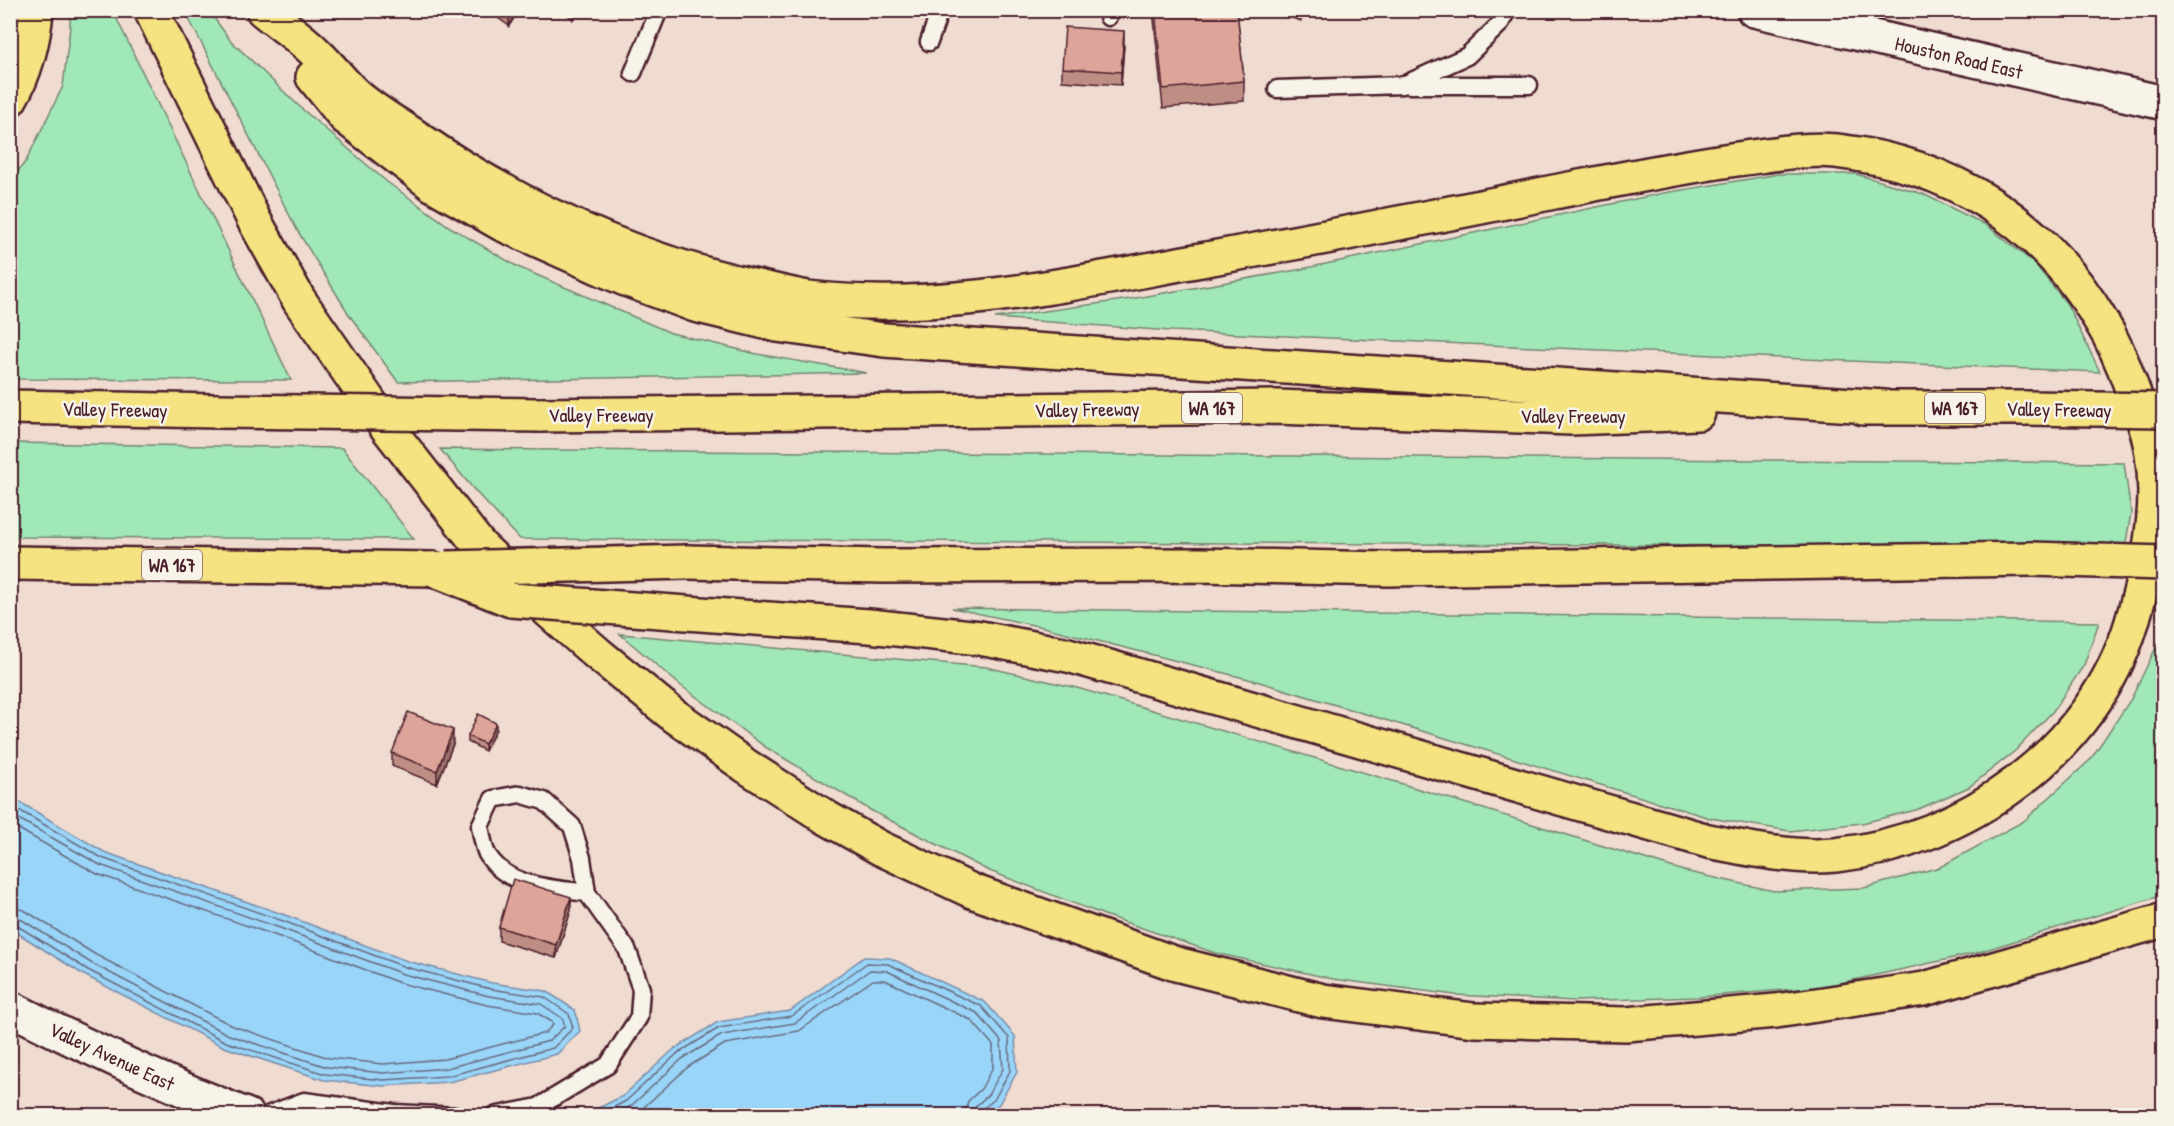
<svg xmlns="http://www.w3.org/2000/svg" width="2174" height="1126" viewBox="0 0 2174 1126" font-family="'Patrick Hand',sans-serif">
	<style>
		.green { fill: #a0e8b7; stroke: #758471; stroke-width: 1.5 }
		.water { fill: #98d5f9; stroke: #798ca7; stroke-width: 1.5 }
		.lines { fill: none; stroke-linecap: round; stroke-linejoin: round }
		.shore { stroke: #69687d; stroke-width: 1.5 }
		.lane-casing { stroke: #4a1f2b; stroke-width: 21 }
		.secondary-casing { stroke: #4a1f2b; stroke-width: 38 }
		.highway-casing { stroke: #4a1f2b; stroke-width: 38 }
		.lane { stroke: #f7f3e8; stroke-width: 16 }
		.secondary { stroke: #f7f3e8; stroke-width: 33 }
		.highway { stroke: #f5e381; stroke-width: 33 }
		.highway-bridge-casing { stroke: #4a1f2b; stroke-width: 38; stroke-linecap: butt }
		.highway-bridge { stroke: #f5e381; stroke-width: 33 }
		.wall { fill: #be8d84; stroke: #4a1f2b; stroke-width: 1.5 }
		.shaded-wall { fill: #9b736b; stroke: #4a1f2b; stroke-width: 1.5 }
		.building { fill: #dda499; stroke: #4a1f2b; stroke-width: 1.5 }
		.labels { text-anchor: middle; dominant-baseline: central; stroke-width: 5; stroke-linejoin: round; paint-order: stroke }
		.shield { fill: #f7f3e8; stroke: #7e5f64; stroke-width: 1.5 }
		.shield-label { font-size: 18px; font-weight: bold; fill: #4a1f2b }
		.street-label { font-size: 20px; fill: #4a1f2b; stroke: #f7f3e8 }
	</style>
	<rect width="100%" height="100%" fill="#efdbd0"/>
	<filter id="ink" filterUnits="userSpaceOnUse"><feTurbulence type="fractalNoise" baseFrequency=".0167" numOctaves="2"/><feDisplacementMap in="SourceGraphic" scale="12" xChannelSelector="R" yChannelSelector="G"/><feConvolveMatrix kernelMatrix="1 2 1 2 8 2 1 2 1" color-interpolation-filters="sRGB"/></filter>
	<g filter="url(#ink)">
		<path class="green" d="M 70,11 L 113,11 L 291,380 L 11,379 L 11,180 L 26,161 L 63,86 L 70,27 Z
			M 185,11 L 209,11 L 230,40 L 302,109 L 387,182 L 450,227 L 518,267 L 671,333 L 757,354 L 867,373 L 398,382 L 350,316 L 297,230 Z
			M 1779,174 L 1856,174 L 1923,194 L 1986,225 L 2034,263 L 2067,304 L 2100,372 L 1171,331 L 995,318 L 1124,300 L 1297,270 L 1664,193 Z
			M 11,443 L 342,448 L 414,539 L 11,537 Z
			M 440,449 L 2124,463 L 2131,513 L 2125,548 L 520,539 L 476,492 Z
			M 952,608 L 2099,622 L 2084,665 L 2053,711 L 2015,751 L 1969,787 L 1916,810 L 1862,823 L 1790,831 L 1710,818 L 1256,681 L 1043,627 Z
			M 2163,633 L 2163,895 L 1976,953 L 1822,987 L 1698,997 L 1575,1001 L 1455,995 L 1333,979 L 1215,953 L 1107,916 L 987,870 L 872,811 L 767,748 L 680,685 L 620,634 L 986,667 L 1077,688 L 1396,782 L 1684,871 L 1774,891 L 1864,888 L 1940,867 L 2024,821 L 2090,760 L 2131,699 Z"/>
		<path class="water" d="M 11,797 L 104,852 L 285,915 L 407,961 L 492,983 L 546,991 L 575,1010 L 580,1031 L 557,1054 L 449,1082 L 383,1086 L 324,1080 L 224,1047 L 84,975 L 11,929 Z
			M 864,957 L 890,958 L 985,1002 L 1015,1036 L 1017,1072 L 999,1104 L 984,1116 L 584,1115 L 623,1096 L 674,1049 L 718,1022 L 790,1011 Z"/>
		<g class="lines">
			<path class="shore" d="M 10,805 L 102,858 L 283,921 L 405,967 L 491,989 L 544,997 L 569,1014 L 573,1028 L 553,1048 L 448,1076 L 383,1080 L 325,1074 L 226,1042 L 88,970 L 16,925 L 10,924
				M 10,814 L 100,865 L 280,928 L 403,974 L 489,996 L 541,1004 L 562,1018 L 565,1026 L 549,1041 L 447,1068 L 383,1073 L 327,1067 L 229,1035 L 91,963 L 19,918 L 10,917
				M 10,824 L 97,874 L 277,936 L 400,983 L 487,1005 L 537,1013 L 552,1022 L 553,1025 L 545,1033 L 445,1059 L 383,1064 L 329,1058 L 233,1026 L 96,955 L 24,910 L 10,907
				M 597,1116 L 626,1101 L 678,1053 L 719,1028 L 792,1016 L 867,963 L 888,964 L 981,1006 L 1009,1038 L 1010,1071 L 994,1100 L 982,1109 L 981,1116
				M 614,1116 L 631,1106 L 682,1059 L 722,1035 L 795,1023 L 870,970 L 887,971 L 977,1013 L 1001,1041 L 1003,1069 L 988,1095 L 976,1106 L 973,1116
				M 634,1116 L 688,1067 L 725,1044 L 799,1031 L 873,980 L 885,980 L 971,1020 L 993,1045 L 993,1067 L 981,1089 L 968,1101 L 964,1116"/>
			<g class="lane-casing">
				<path id="lane" d="M 1107,10 L 1108,17
					M 929,42 L 940,10
					M 633,73 L 659,10
					M 1410,85 L 1529,85
					M 1277,89 L 1403,85 L 1467,56 L 1500,24 L 1507,10
					M 265,1116 L 304,1101 L 394,1113 L 458,1116
					M 493,1116 L 538,1107 L 608,1065 L 639,1017 L 641,989 L 627,949 L 587,893 L 582,858 L 572,826 L 544,801 L 520,794 L 493,799 L 480,826 C 482,835 483,846 487,854 C 507,888 553,888 587,893"/>
			</g>
			<g class="secondary-casing">
				<path id="secondary" d="M 1754,10 L 2164,103
					M 10,1008 C 88,1048 167,1084 248,1116"/>
			</g>
			<g class="highway-casing">
				<path id="highway" d="M 151,10 L 254,220 L 299,300 L 386,426 L 480,546 L 550,612 L 598,654 L 672,714 L 746,766 L 827,818 L 880,848 L 972,891 L 1176,964 L 1323,1001 L 1474,1020 L 1626,1024 L 1776,1011 L 1924,989 L 2164,920
					M 263,10 C 281,25 302,38 318,55 C 332,68 343,84 357,96 C 375,112 397,124 416,137 C 518,207 631,259 753,286 C 771,290 790,295 808,298 C 938,313 1064,285 1190,262 C 1312,240 1433,217 1554,192 C 1615,180 1675,168 1737,159 C 1769,155 1802,148 1836,151 C 1951,164 2042,221 2101,321 C 2114,342 2123,363 2131,386 C 2139,408 2149,430 2152,454 C 2161,511 2148,567 2132,622 C 2094,750 1965,842 1835,855 C 1793,859 1750,849 1708,841 L 1068,655 L 980,638 L 869,626 L 741,617
					M 313,77 L 345,117 L 432,184 L 502,224 L 623,278 L 695,305 L 777,325 L 884,340 L 1884,407
					M 10,99 C 25,74 34,40 36,10
					M 10,407 L 217,411
					M 1863,408 L 2026,408
					M 539,415 L 1277,407 L 1571,418 L 1698,413
					M 687,562 L 883,566 L 1200,565 L 1386,569 L 2032,559
					M 10,563 L 433,569"/>
			</g>
			<use href="#lane" class="lane"/>
			<use href="#secondary" class="secondary"/>
			<use href="#highway" class="highway"/>
			<g class="highway-bridge-casing">
				<path id="highway-bridge" d="M 2026,408 L 2164,410
					M 217,411 L 539,415
					M 2032,559 L 2164,563
					M 446,568 L 687,562
					M 433,569 L 511,600 L 741,617"/>
			</g>
			<use href="#highway-bridge" class="highway-bridge"/>
		</g>
		<path class="wall" d="M 487,10 L 519,10 L 509,26 Z
			M 552,10 L 578,10 L 573,19 L 562,11 L 559,15 Z
			M 1153,10 L 1237,10 L 1244,81 L 1244,101 L 1163,108 Z
			M 1268,10 L 1304,10 L 1301,21 Z
			M 1124,44 L 1121,85 L 1062,81 L 1062,68 Z
			M 496,729 L 485,751 L 468,742 L 468,736 Z
			M 453,744 L 437,784 L 392,766 L 392,753 Z
			M 571,910 L 556,958 L 499,941 L 499,927 Z"/>
		<path class="shaded-wall" d="M 510,10 L 519,10 L 509,26 L 509,12 Z
			M 573,10 L 578,10 L 573,19 Z
			M 1124,31 L 1124,44 L 1121,85 L 1121,72 Z
			M 496,723 L 496,729 L 485,751 L 485,744 Z
			M 453,730 L 453,744 L 437,784 L 437,771 Z
			M 571,897 L 571,910 L 556,958 L 556,945 Z"/>
		<path class="building" d="M 1155,10 L 1237,10 L 1244,81 L 1163,89 Z
			M 1290,10 L 1302,10 L 1301,14 Z
			M 1065,27 L 1124,31 L 1121,72 L 1062,68 Z
			M 408,712 L 453,730 L 437,771 L 392,753 Z
			M 478,714 L 496,723 L 485,744 L 468,736 Z
			M 513,879 L 571,897 L 556,945 L 499,927 Z"/>
	</g>
	<g class="labels">
		<g class="shield">
			<rect x="1182" y="393" width="60" height="30" rx="4.5"/>
			<rect x="1925" y="393" width="60" height="30" rx="4.5"/>
			<rect x="142" y="550" width="60" height="30" rx="4.5"/>
		</g>
		<g class="shield-label">
			<text x="1212" y="408">WA 167</text>
			<text x="1955" y="408">WA 167</text>
			<text x="172" y="565">WA 167</text>
		</g>
		<g class="street-label">
			<text transform="translate(1959 57) rotate(13)">Houston Road East</text>
			<text transform="translate(115 409) rotate(1)">Valley Freeway</text>
			<text transform="translate(1087 409) rotate(-1)">Valley Freeway</text>
			<text transform="translate(2059 409) rotate(1)">Valley Freeway</text>
			<text x="601" y="414">Valley Freeway</text>
			<text x="1573" y="415">Valley Freeway</text>
			<text transform="translate(112 1056) rotate(25)">Valley Avenue East</text>
		</g>
	</g>
	<rect width="2174" height="1126" fill="none" stroke="#f7f3e8" stroke-width="36"/>
	<rect x="18" y="18" width="2138" height="1090" fill="none" stroke="#4a1f2b" stroke-width="2" filter="url(#ink)"/>
</svg>
